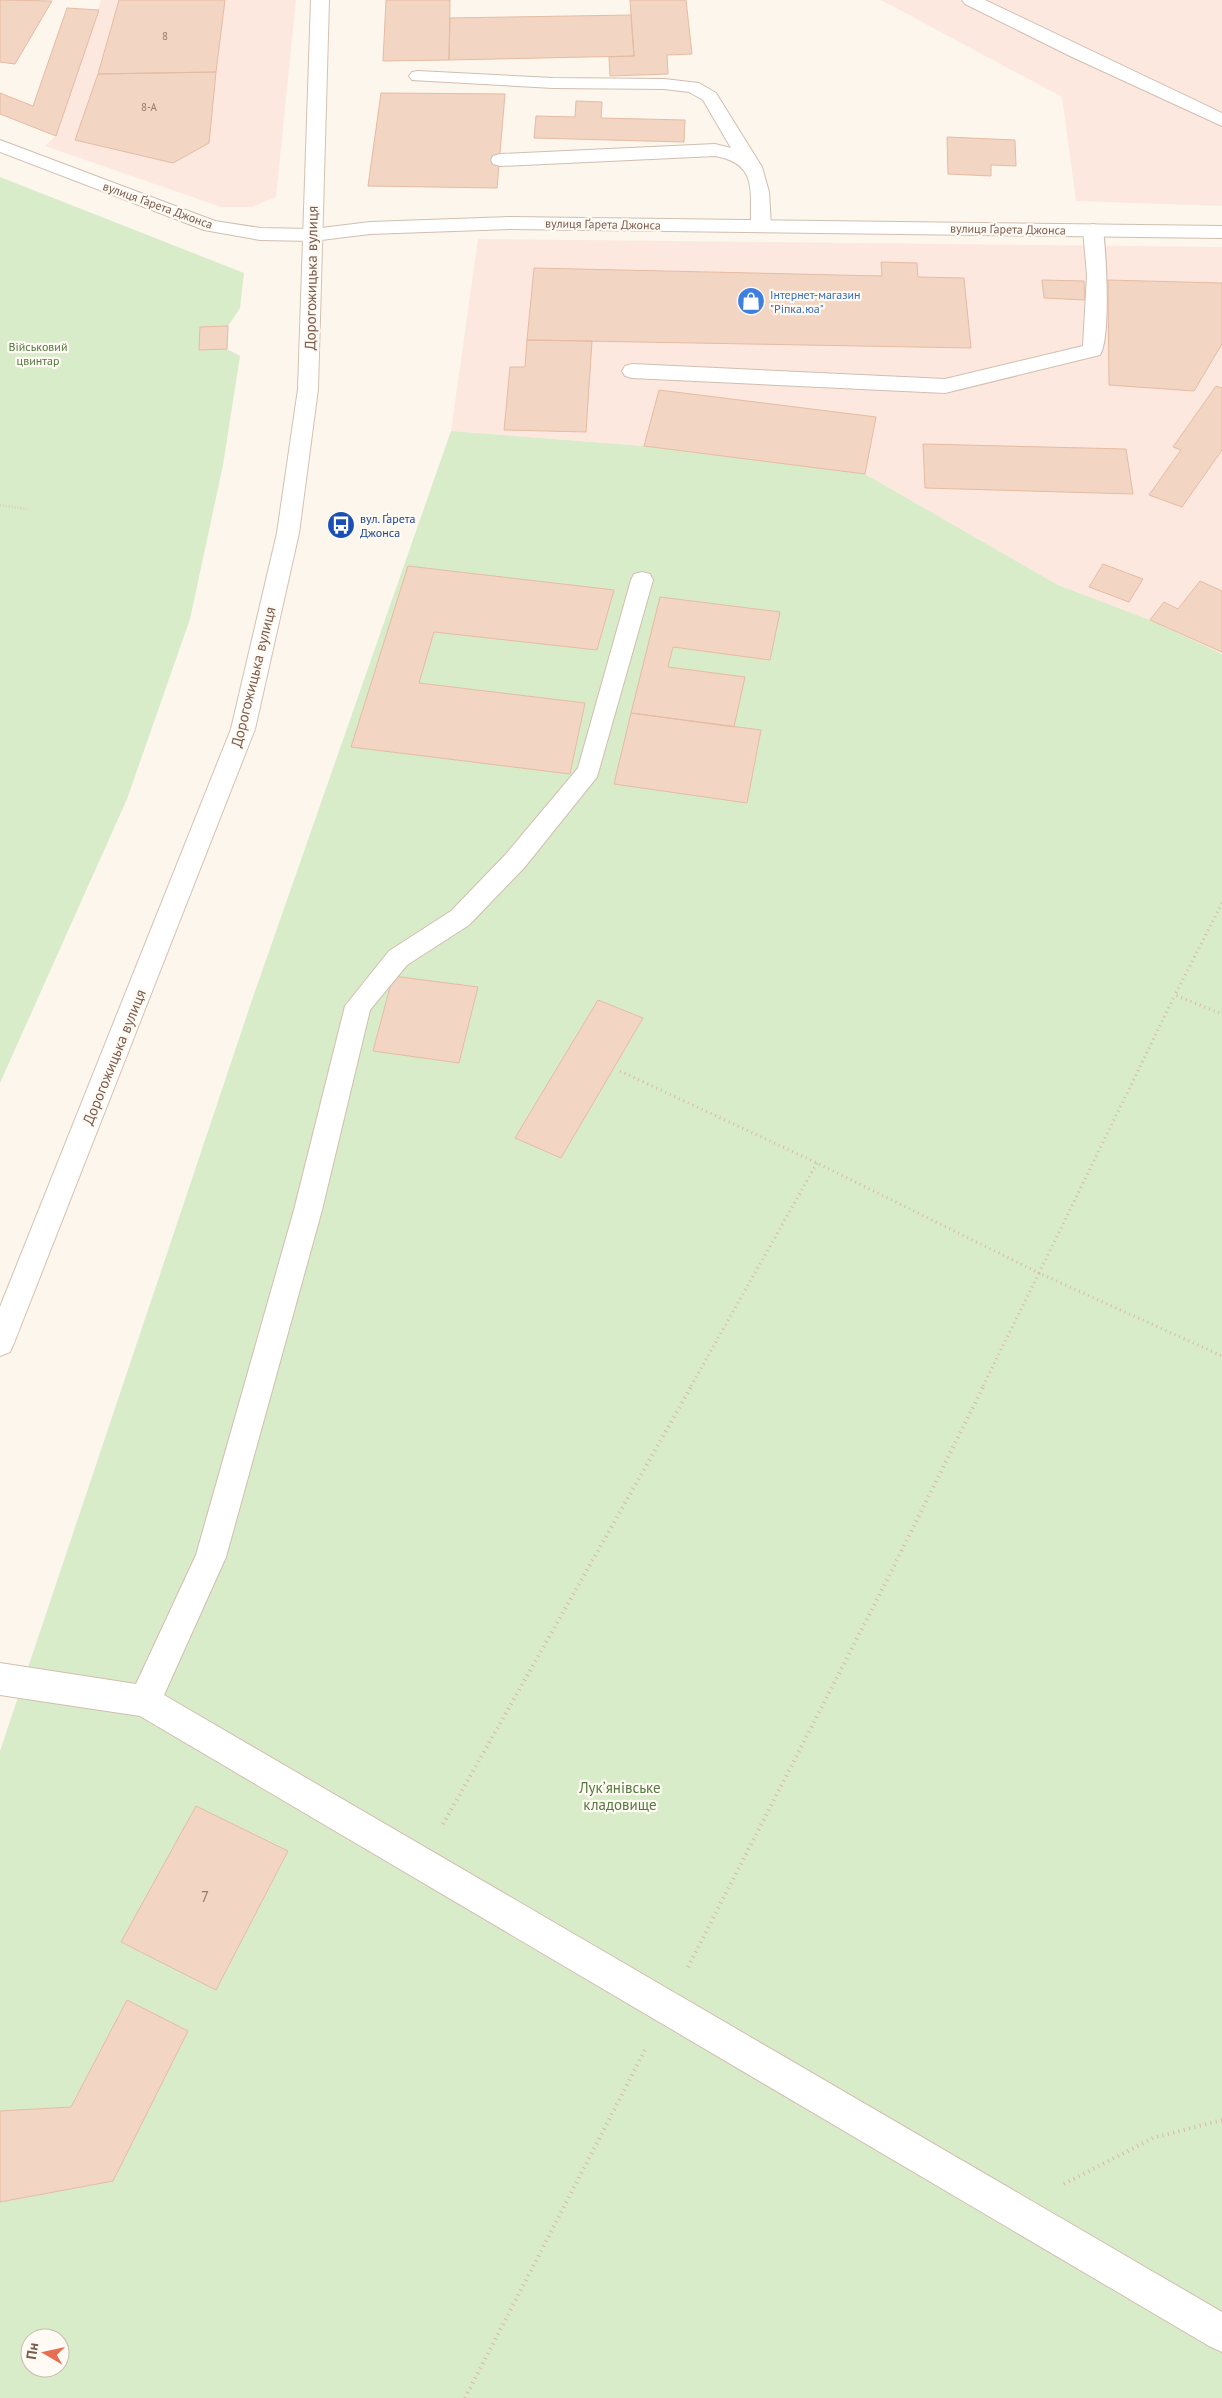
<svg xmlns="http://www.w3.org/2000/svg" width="1222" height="2398" viewBox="0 0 1222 2398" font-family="'PT Sans',sans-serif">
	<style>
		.commercial { fill: #fde8e0 }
		.green { fill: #d8ecc9; fill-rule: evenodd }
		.building { fill: #f3d5c3; stroke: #e6bba3 }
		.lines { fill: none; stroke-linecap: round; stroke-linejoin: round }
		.lane-casing { stroke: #d1beb0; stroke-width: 2 }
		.street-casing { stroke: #d1beb0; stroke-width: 2 }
		.secondary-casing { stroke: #d6c0b0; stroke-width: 2 }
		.path-far2 { stroke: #d9b8a5; stroke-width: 2.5; stroke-dasharray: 0.5 2.5; stroke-linecap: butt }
		.path-far1 { stroke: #d9b8a5; stroke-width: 3; stroke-dasharray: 1 4; stroke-linecap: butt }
		.path { stroke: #d9b8a5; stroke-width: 4; stroke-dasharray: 1 4.5; stroke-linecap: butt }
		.lane { fill: #fff; fill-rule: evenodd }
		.street { fill: #fff; fill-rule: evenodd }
		.secondary { fill: #fff; fill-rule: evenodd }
		.labels { text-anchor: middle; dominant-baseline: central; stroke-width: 4.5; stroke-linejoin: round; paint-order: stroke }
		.far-number-label { font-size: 11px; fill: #987a6a }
		.far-street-label { font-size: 12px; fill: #7a5c4d; stroke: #fffaf3 }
		.far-shop-label { font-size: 12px; fill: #366cbe; stroke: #fffaf3; text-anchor: start }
		.far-park-label { font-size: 12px; fill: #537a41; stroke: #fffaf3 }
		.far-transit-label { font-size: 12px; fill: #164399; stroke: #fffaf3; text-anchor: start }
		.street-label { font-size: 15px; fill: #7a5c4d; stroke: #fffaf3 }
		.park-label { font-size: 15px; fill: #537a41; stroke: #fffaf3 }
		.near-number-label { font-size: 15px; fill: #987a6a }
	</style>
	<rect width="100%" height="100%" fill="#fdf6ec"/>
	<path class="commercial" d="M 101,0 L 296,0 L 276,197 L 252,207 L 221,207 L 45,146 L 56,136 Z
		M 881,0 L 1222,0 L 1222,206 L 1076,201 L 1062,97 Z
		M 478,239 L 1222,247 L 1222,654 L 1150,620 L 1058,585 L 865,474 L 644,446 L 451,431 Z"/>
	<path class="green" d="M 0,177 L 244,273 L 240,308 L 228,326 L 200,328 L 199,350 L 227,349 L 240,356 L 223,465 L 190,619 L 127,799 L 0,1083 Z
		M 451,431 L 644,446 L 865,474 L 1058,585 L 1150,620 L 1222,654 L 1222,2398 L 0,2398 L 0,1751 L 252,1000 ZM 30,2338 L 60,2338 L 60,2368 L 30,2368 Z"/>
	<path class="building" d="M 0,0 L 52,1 L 15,64 L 0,62 Z
		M 119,0 L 225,0 L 216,72 L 98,74 Z
		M 386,0 L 450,0 L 449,60 L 383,61 Z
		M 630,0 L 686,0 L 692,54 L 667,55 L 668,74 L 610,76 L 609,57 L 634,56 Z
		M 67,8 L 99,10 L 56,136 L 0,114 L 0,93 L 33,106 Z
		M 631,15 L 634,56 L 449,60 L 450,18 Z
		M 216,72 L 209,143 L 173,163 L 75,140 L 98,74 Z
		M 381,93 L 505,94 L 497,188 L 368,186 Z
		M 576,101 L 602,102 L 601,118 L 685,120 L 684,142 L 534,138 L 536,116 L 575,117 Z
		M 947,137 L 1015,140 L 1016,166 L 991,165 L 991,176 L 948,174 Z
		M 881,262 L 917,263 L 918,277 L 964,278 L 971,348 L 527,340 L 534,268 L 882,276 Z
		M 1042,280 L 1084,281 L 1085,300 L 1044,298 Z
		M 1108,280 L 1222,283 L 1222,344 L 1194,391 L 1109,385 Z
		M 228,326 L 227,349 L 199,350 L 200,327 Z
		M 527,340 L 592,341 L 586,432 L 504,430 L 510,367 L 525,367 Z
		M 1216,386 L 1222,388 L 1222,450 L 1182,507 L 1149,495 L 1181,450 L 1173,447 Z
		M 659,390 L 876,417 L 865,474 L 644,446 Z
		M 923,444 L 1126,449 L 1133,494 L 925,488 Z
		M 1103,564 L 1143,579 L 1129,602 L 1089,587 Z
		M 408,566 L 614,590 L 597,650 L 434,632 L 419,683 L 585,703 L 570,774 L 351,747 Z
		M 1200,581 L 1222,591 L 1222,652 L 1150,620 L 1164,602 L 1178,609 Z
		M 660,597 L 780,612 L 770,660 L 673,647 L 668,667 L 745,677 L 734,727 L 631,713 Z
		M 631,713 L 761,730 L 747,803 L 614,784 Z
		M 393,976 L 478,987 L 459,1063 L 373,1051 Z
		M 598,1000 L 643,1018 L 561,1158 L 515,1138 Z
		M 196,1806 L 288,1851 L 216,1990 L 121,1942 Z
		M 127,2000 L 188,2031 L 113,2181 L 0,2202 L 0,2111 L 71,2107 Z"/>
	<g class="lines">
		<g class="lane-casing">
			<path id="lane" d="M 962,0 L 985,0 L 1222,113 L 1222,126 L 1072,57 L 965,4 Z
				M 418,71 L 553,78 L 664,79 L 699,83 L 716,93 L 762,167 L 769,192 L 771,226 L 768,230 L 761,232 L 754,230 L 751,226 C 750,190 758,164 715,156 L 500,166 L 493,164 L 491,160 L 493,156 L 500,154 L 715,144 L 731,148 L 703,100 L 689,92 L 664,89 L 553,88 L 412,80 L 409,76 L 412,72 Z
				M 1093,224 L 1100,226 L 1103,230 C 1106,252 1111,338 1100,355 L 945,393 L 632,378 L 625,376 L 622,371 L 625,366 L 632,364 L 945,379 L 1083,346 L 1087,275 L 1083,230 L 1086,226 Z
				M 642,572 L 650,574 L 653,580 L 597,777 L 524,868 L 469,925 L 407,965 L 370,1010 L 322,1210 L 226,1557 L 164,1695 L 1222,2312 L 1222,2352 L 1209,2346 L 140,1716 L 0,1695 L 0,1663 L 136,1684 L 196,1555 L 294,1210 L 345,1006 L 389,951 L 451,911 L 506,854 L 578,768 L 631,580 L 634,574 Z"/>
		</g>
		<g class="street-casing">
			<path id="street" d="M 0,140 L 215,221 L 260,228 L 313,229 L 370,222 L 510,217 L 1222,226 L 1222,238 L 510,229 L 370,234 L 313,241 L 260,240 L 204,230 L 0,152 Z"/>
		</g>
		<g class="secondary-casing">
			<path id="secondary" d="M 311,0 L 329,0 L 318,389 L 299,533 L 255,729 L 14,1343 L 10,1352 L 0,1356 L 0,1307 L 231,729 L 277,533 L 298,389 Z"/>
		</g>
		<path class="path-far2" d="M 0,505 L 27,509"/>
		<path class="path-far1" d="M 1222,903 L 1175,995 L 1222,1014
			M 620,1071 L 817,1163 L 1039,1273 L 1175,995
			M 691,1386 L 817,1163
			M 983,1386 L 1039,1273 L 1222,1356"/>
		<path class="path" d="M 443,1824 L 692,1385
			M 688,1967 L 886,1582 L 984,1385
			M 1064,2184 L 1153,2138 L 1222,2120
			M 465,2398 L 646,2048"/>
		<use href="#lane" class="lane"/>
		<use href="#street" class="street"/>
		<use href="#secondary" class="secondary"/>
	</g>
	<defs>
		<g id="shop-disc" transform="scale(1.4375)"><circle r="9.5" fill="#3f7fe0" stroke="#fffaf3"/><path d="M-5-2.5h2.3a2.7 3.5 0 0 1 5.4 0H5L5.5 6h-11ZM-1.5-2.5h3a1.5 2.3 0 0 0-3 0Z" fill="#fff"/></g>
		<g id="bus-disc" transform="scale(1.4375)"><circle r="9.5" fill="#1a4fb4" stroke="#fffaf3"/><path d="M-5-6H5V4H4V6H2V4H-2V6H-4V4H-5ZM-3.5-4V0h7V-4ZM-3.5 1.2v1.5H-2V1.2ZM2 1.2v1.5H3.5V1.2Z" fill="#fff"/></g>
	</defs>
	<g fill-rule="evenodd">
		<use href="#shop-disc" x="751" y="301"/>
		<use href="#bus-disc" x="341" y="525"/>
	</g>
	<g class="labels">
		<g class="far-number-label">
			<text x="165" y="36">8</text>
			<text x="149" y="107">8-А</text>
		</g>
		<g class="far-street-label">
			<text transform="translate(158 205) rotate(20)">вулиця Ґарета Джонса</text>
			<text transform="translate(603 224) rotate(1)">вулиця Ґарета Джонса</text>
			<text transform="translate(1008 229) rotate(1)">вулиця Ґарета Джонса</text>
		</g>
		<g class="far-shop-label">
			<text x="770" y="294">Інтернет-магазин<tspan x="770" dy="14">"Ріпка.юа"</tspan></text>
		</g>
		<g class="far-park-label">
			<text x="38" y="346">Військовий<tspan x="38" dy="14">цвинтар</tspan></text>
		</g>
		<g class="far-transit-label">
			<text x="360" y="518">вул. Ґарета<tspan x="360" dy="14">Джонса</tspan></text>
		</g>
		<g class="street-label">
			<text transform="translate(311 278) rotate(-89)">Дорогожицька вулиця</text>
			<text transform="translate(253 677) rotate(-76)">Дорогожицька вулиця</text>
			<text transform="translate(114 1057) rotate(-68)">Дорогожицька вулиця</text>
		</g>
		<g class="park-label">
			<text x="620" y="1787">Лукʼянівське<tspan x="620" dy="17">кладовище</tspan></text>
		</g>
		<g class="near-number-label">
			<text x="205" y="1896">7</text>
		</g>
	</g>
	<g transform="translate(45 2353) rotate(279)"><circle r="24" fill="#fffaf3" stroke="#cabbb1"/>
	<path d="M0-4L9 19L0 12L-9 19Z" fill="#e76f51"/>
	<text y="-8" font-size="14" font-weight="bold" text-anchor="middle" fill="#7a5c4d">Пн</text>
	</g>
</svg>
